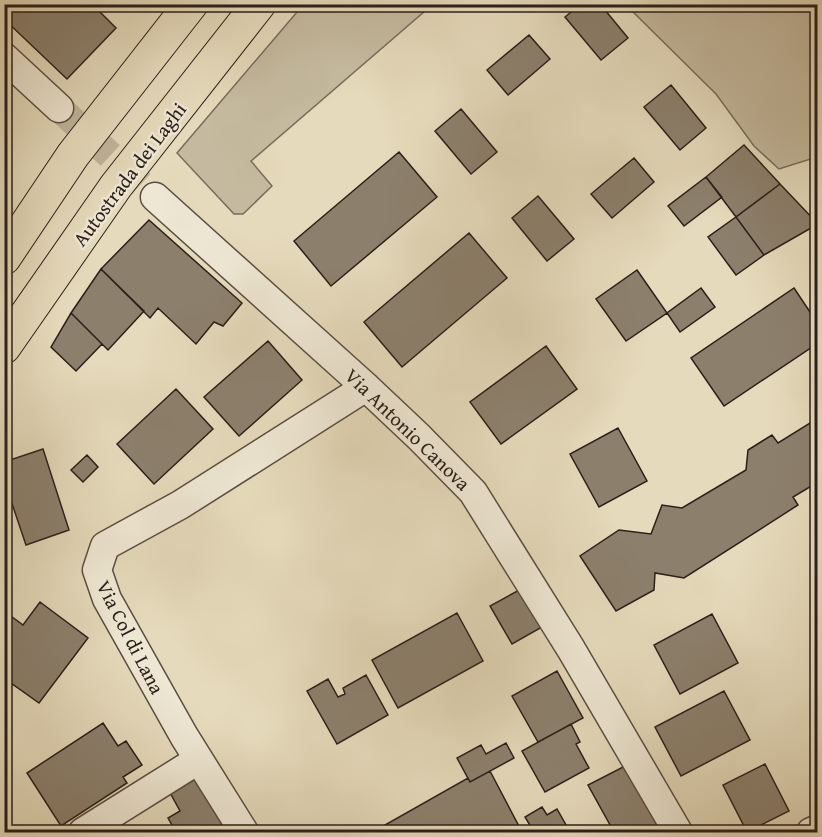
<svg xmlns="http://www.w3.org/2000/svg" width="822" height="837" viewBox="0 0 822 837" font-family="'Gentium Book Plus',serif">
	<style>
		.green { fill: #c5ba9f; stroke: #786c5c; stroke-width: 1.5 }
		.building { fill: #8c806d; stroke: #2b1f19; stroke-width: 1.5 }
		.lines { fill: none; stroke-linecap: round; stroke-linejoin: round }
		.street-tunnel { stroke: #c0b59b; stroke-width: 28; stroke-dasharray: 28 14; stroke-linecap: butt }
		.street-casing { stroke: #5a4e42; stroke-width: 31 }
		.highway-casing { stroke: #2b1f19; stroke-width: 35 }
		.street { stroke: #eee7d3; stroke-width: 28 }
		.highway { stroke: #e5dabb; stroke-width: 33 }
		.labels { text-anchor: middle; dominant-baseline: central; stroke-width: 5; stroke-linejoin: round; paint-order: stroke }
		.street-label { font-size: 20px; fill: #2b1f19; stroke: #eee7d3 }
	</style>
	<rect width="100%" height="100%" fill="#e5dabb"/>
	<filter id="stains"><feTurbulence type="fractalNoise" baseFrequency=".00333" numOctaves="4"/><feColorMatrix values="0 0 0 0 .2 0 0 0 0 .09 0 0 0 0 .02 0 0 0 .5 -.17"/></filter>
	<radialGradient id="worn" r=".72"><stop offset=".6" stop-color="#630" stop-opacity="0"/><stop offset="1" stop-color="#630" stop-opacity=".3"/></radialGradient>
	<path class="green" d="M 303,5 L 432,5 L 251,161 L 272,186 L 243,214 L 234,214 L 177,153 Z
		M 626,5 L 817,5 L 817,157 L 779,169 L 754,146 L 716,94 Z"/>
	<path class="building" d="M 4,4 L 92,4 L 116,28 L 67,79 L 4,19 Z
		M 117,4 L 129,4 L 124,11 Z
		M 581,4 L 600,4 L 628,38 L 601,60 L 565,17 Z
		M 529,35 L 550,59 L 508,95 L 487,70 Z
		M 671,85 L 706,128 L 680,150 L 644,107 Z
		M 461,109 L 497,152 L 471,174 L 435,131 Z
		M 744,145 L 780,184 L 736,217 L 706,177 Z
		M 399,152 L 437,197 L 331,286 L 294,241 Z
		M 634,158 L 654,182 L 612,218 L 591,194 Z
		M 706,177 L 722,197 L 684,226 L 668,206 Z
		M 780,184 L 818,224 L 764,255 L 736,217 Z
		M 538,196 L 574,239 L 547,261 L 512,218 Z
		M 736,217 L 764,255 L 736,275 L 708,237 Z
		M 149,220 L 242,303 L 223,326 L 214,322 L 196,344 L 158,308 L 150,318 L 101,269 Z
		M 469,233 L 507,278 L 402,367 L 364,322 Z
		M 101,269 L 144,311 L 108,350 L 71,313 Z
		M 637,270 L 667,313 L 626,341 L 596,299 Z
		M 701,288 L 715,307 L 680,332 L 667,313 Z
		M 794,288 L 818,324 L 818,343 L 724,406 L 691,358 Z
		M 71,313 L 102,344 L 76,371 L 51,347 Z
		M 268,341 L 302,380 L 239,436 L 204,397 Z
		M 546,346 L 577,389 L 501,444 L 470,402 Z
		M 176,389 L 213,429 L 154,484 L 117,444 Z
		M 818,418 L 818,482 L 793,497 L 798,505 L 684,578 L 655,573 L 654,590 L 616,611 L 580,556 L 619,530 L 651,534 L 662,505 L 682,508 L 746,470 L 748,450 L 772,435 L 778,443 Z
		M 618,428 L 647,481 L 599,507 L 570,454 Z
		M 43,449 L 69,530 L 26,545 L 4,480 L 4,462 Z
		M 87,455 L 98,467 L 83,482 L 71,470 Z
		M 521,589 L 542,627 L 512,644 L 490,606 Z
		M 40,602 L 88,638 L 39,703 L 4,678 L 4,611 L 23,625 Z
		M 457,613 L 483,661 L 398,708 L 372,660 Z
		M 712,614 L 738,663 L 680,694 L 654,645 Z
		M 557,671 L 583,718 L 538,742 L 512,696 Z
		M 366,675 L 388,715 L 337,744 L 307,691 L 328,679 L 338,697 L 345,694 L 343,688 Z
		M 724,691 L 750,740 L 681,776 L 655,727 Z
		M 103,723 L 118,746 L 126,741 L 142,765 L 123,777 L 127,783 L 61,826 L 27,773 Z
		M 571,724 L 580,742 L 576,744 L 589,768 L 545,792 L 522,751 Z
		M 506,743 L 514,758 L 470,782 L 457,758 L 481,745 L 486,754 Z
		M 765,764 L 789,811 L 747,832 L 723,785 Z
		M 625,766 L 661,832 L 614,832 L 588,785 Z
		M 490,771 L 522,832 L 390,832 L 385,825 L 468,778 L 470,782 Z
		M 197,773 L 231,832 L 176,832 L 168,818 L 180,811 L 168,789 Z
		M 542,807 L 547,815 L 557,809 L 570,832 L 534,832 L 525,817 Z"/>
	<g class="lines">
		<path class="street-tunnel" d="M 59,108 L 155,197"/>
		<g class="street-casing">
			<path id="street" d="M 4,57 L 59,108
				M 155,197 L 366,387 L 419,437 L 473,492 L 571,649 L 678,832
				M 83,832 L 198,760
				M 244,832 L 184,736 L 107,599 L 97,570 L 105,546 L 180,505 L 366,387
				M 811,832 L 818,829"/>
		</g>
		<g class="highway-casing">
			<path id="highway" d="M 4,258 L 73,155 L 191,4
				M 4,347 L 116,186 L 259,4"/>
		</g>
		<use href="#street" class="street"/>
		<use href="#highway" class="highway"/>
	</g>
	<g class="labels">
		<g class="street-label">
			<text transform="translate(129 174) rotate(-53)">Autostrada dei Laghi</text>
			<text transform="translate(408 429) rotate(44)">Via Antonio Canova</text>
			<text transform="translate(131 637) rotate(63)">Via Col di Lana</text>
		</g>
	</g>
	<rect width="822" height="837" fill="none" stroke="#e5dabb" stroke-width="24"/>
	<rect x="6" y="6" width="810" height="825" fill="none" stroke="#2b1f19" stroke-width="3"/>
	<rect x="12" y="12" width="798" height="813" fill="none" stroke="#2b1f19" stroke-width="1.5"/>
	<rect width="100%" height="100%" filter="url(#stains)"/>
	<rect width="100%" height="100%" fill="url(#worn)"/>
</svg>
